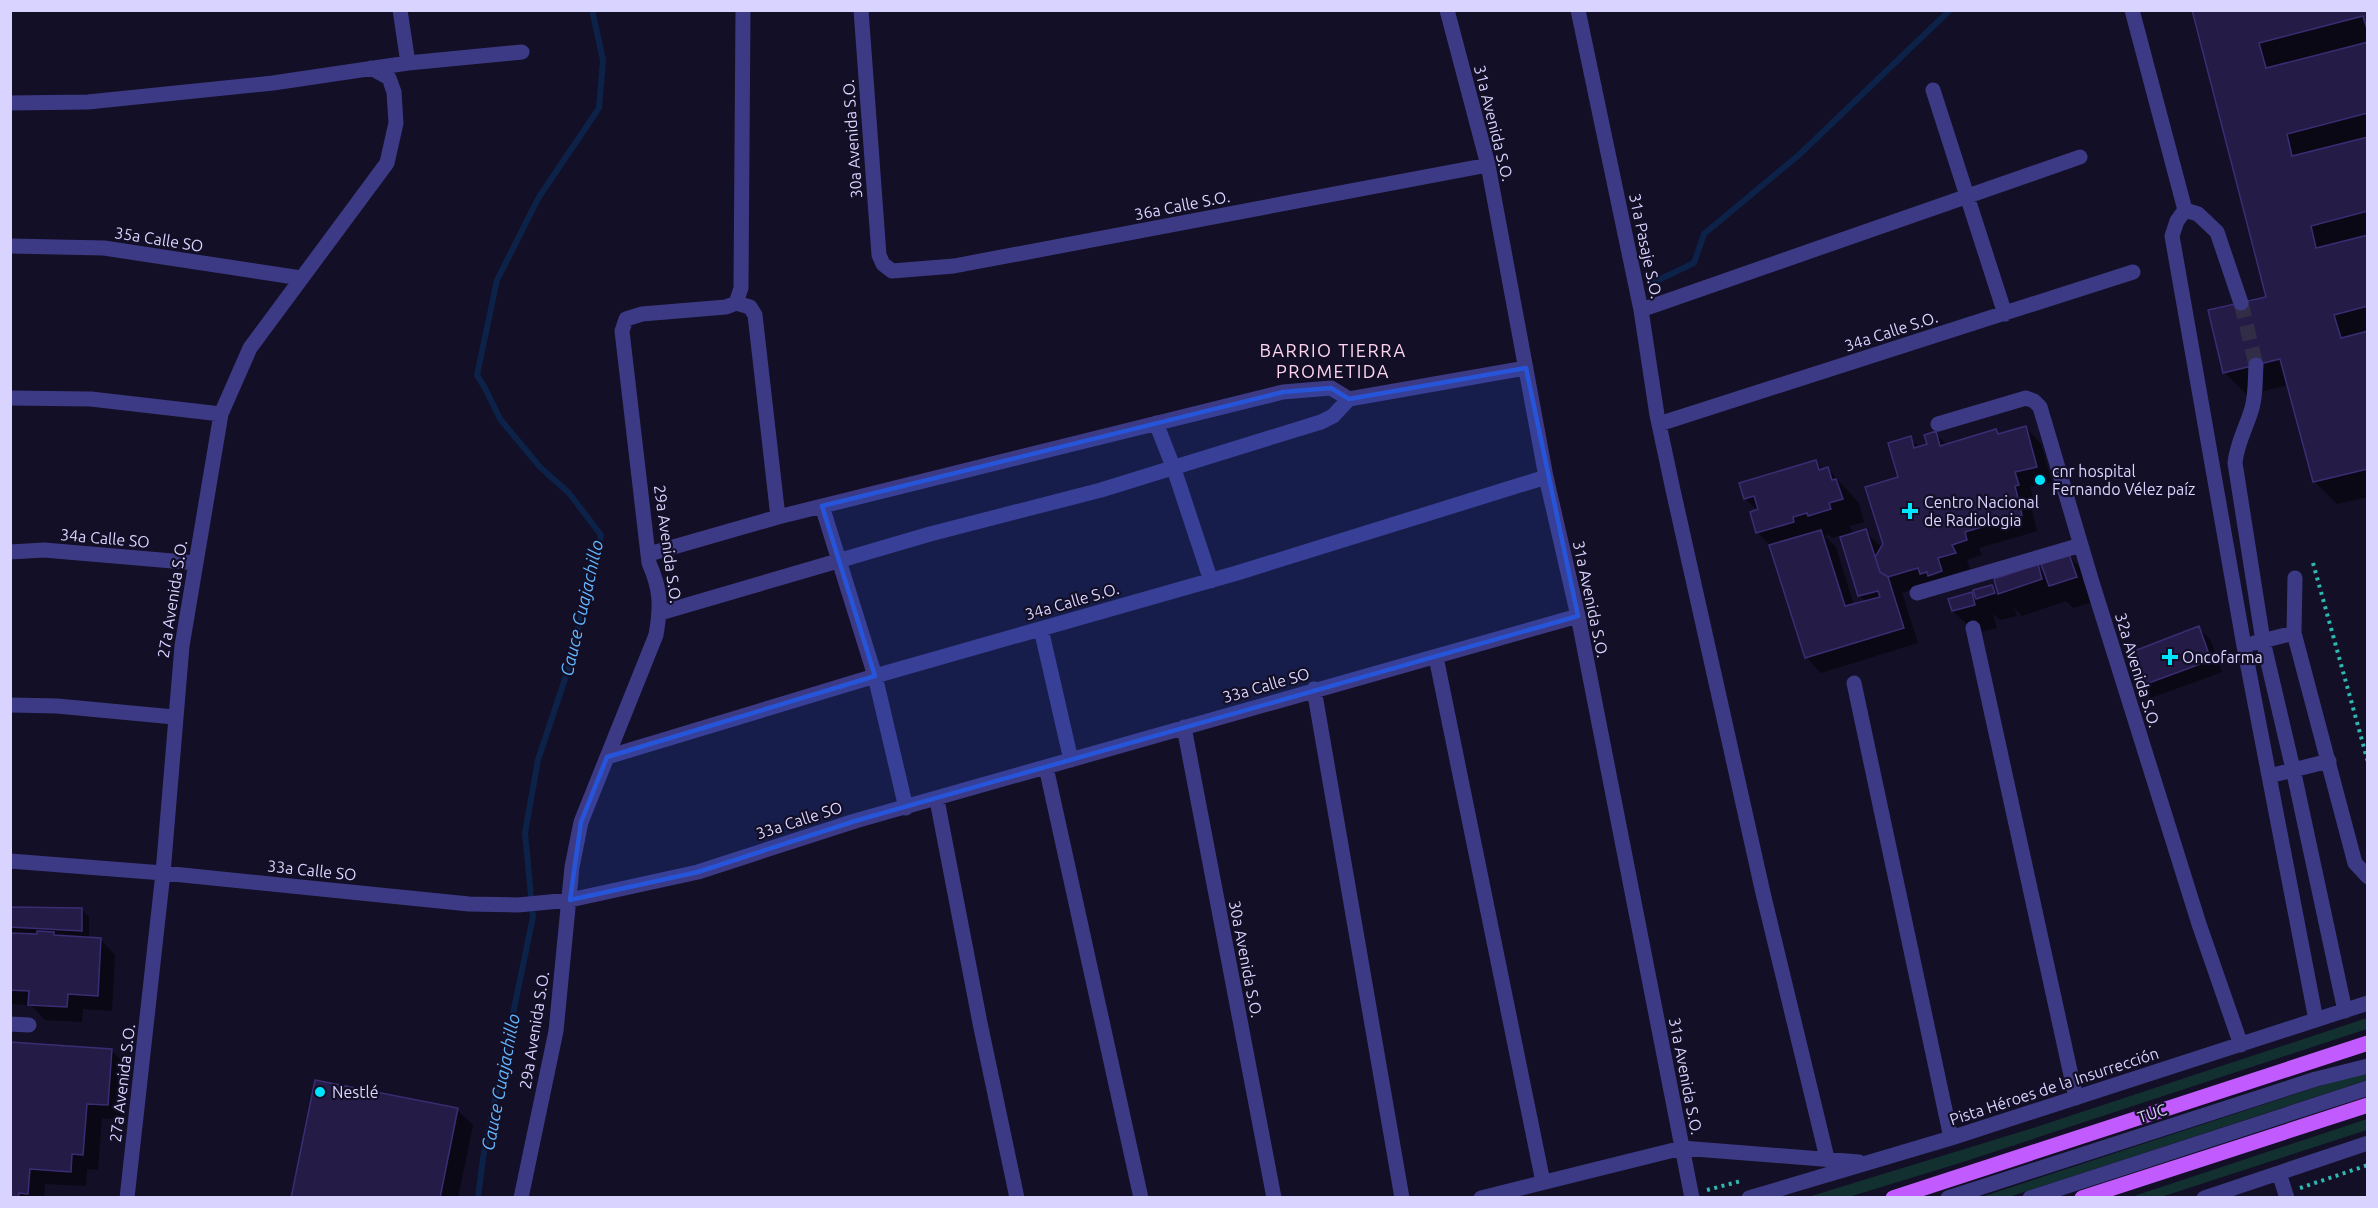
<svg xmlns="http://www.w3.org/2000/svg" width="2378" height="1208" viewBox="0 0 2378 1208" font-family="Ubuntu,sans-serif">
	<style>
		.green { fill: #12302f }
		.shadow { fill: #0007; fill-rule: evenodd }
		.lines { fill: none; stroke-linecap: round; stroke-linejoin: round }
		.stream { stroke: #0c2248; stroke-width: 6 }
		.building { fill: #241b47; stroke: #3b2d73; stroke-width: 1.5 }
		.minor-tunnel { stroke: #312d47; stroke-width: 15; stroke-dasharray: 15 8; stroke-linecap: butt }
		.path { stroke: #2fb8b0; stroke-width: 4; stroke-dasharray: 3 4.5; stroke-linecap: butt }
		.minor { stroke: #3d3a85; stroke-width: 15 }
		.major { stroke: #c25bff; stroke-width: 15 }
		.marked { fill: #2655da; fill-opacity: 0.2; stroke: #2655da; stroke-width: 4.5; stroke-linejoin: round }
		.poi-dot { fill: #00e5ff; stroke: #130f26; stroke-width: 2 }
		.labels { text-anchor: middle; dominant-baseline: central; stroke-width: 4.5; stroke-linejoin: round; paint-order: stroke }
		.street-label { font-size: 16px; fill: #d9d4ff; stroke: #130f26 }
		.poi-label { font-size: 16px; fill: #d9d4ff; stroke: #130f26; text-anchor: start }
		.neighbourhood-label { font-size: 18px; letter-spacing: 1.5px; fill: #ffd6f0; stroke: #130f26 }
		.water-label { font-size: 18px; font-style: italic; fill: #62b6ff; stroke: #130f26 }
	</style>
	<rect width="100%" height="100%" fill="#130f26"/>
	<path class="green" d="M 2367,1018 L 2367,1029 L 1960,1163 L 1852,1196 L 1808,1197 L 2033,1128 Z
		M 2367,1073 L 2367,1080 L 2009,1197 L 1978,1198 L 2332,1082 Z
		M 2367,1119 L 2367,1130 L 2161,1197 L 2131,1197 Z"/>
	<path class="shadow" d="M 2193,10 L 2368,10 L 2368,497 L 2337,504 L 2314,481 L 2289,385 L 2247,395 L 2224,372 L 2268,298 Z
		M 2026,428 L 2041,444 L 2052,482 L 2030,487 L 2034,500 L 2030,502 L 2037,531 L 1979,548 L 1982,555 L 1967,560 L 1970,569 L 1952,574 L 1957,587 L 1932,583 L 1902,593 L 1918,643 L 1821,673 L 1806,657 L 1771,546 L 1758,533 L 1752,513 L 1758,511 L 1745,498 L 1815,462 L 1824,470 L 1828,469 L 1859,503 L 1864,522 L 1850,526 L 1853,534 L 1865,531 L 1882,548 L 1910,438 L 1920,448 L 1929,445 L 1935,433 L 1948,446 L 1995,431 L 2000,435 ZM 1829,535 L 1832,538 L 1841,535 L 1859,595 L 1866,602 L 1854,605 L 1836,547 L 1825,536 Z
		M 2069,556 L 2091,578 L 2099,600 L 2073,608 L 2066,601 L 2022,616 L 2014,608 L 2017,616 L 2000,620 L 1993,614 L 1997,628 L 1976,633 L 1953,611 L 1971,594 L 1978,600 L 1975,591 L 1992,586 L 2000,595 L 1996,580 L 2038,566 L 2046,574 Z
		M 2198,628 L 2210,639 L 2222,672 L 2151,698 L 2139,687 L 2130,654 Z
		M 10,908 L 81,909 L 89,917 L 89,939 L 100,939 L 115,955 L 112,1011 L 83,1009 L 82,1022 L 45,1020 L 31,1005 L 10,1004 L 10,934 L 14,935 L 10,931 Z
		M 10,1044 L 111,1050 L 127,1066 L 123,1120 L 102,1118 L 98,1170 L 87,1169 L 86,1186 L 45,1184 L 44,1198 L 10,1198 Z
		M 457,1110 L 473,1125 L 458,1198 L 293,1198 Z"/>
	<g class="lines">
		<path class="stream" d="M 1650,284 L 1694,263 L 1704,234 L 1800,154 L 1950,10
			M 478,1198 L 483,1158 L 533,917 L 525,833 L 538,760 L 567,673 L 601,535 L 569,493 L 540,467 L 500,419 L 486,390 L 477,375 L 497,280 L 539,197 L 599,108 L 603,60 L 592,10"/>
	</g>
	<path class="building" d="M 2192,10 L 2368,10 L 2368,32 L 2363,16 L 2259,43 L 2266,68 L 2368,42 L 2368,113 L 2287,134 L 2292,156 L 2368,137 L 2368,211 L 2311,226 L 2316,248 L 2368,235 L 2368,306 L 2334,315 L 2341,338 L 2368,331 L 2368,469 L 2313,482 L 2280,359 L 2223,373 L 2208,310 L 2266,297 Z
		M 2026,426 L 2037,467 L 2015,472 L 2019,485 L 2015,486 L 2022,515 L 1965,532 L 1967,540 L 1952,545 L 1956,553 L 1938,558 L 1942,571 L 1928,576 L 1927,572 L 1920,574 L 1918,568 L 1888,577 L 1880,572 L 1875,557 L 1883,544 L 1865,487 L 1898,477 L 1888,443 L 1911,436 L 1914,448 L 1927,444 L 1924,435 L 1936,431 L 1940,446 L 1996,429 L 1998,434 Z
		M 1816,460 L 1819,470 L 1828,467 L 1832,480 L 1836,479 L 1843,499 L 1829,503 L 1831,509 L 1808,516 L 1807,513 L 1793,517 L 1794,522 L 1756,533 L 1750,512 L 1758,509 L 1754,496 L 1744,499 L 1739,483 Z
		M 1866,529 L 1880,572 L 1888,577 L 1904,628 L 1805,658 L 1769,545 L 1821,530 L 1845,606 L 1880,597 L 1878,591 L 1858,596 L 1840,537 Z
		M 2069,554 L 2077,577 L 2049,586 L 2041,564 Z
		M 2038,564 L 2042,579 L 1998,594 L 1994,579 Z
		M 1992,585 L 1995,593 L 1976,599 L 1973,590 Z
		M 1972,592 L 1975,605 L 1952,611 L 1948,599 Z
		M 2199,626 L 2211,660 L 2138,687 L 2129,653 Z
		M 10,907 L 82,908 L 82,931 L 10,927 Z
		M 37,931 L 54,932 L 54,935 L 101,938 L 98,996 L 68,994 L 67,1007 L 28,1005 L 29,991 L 10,990 L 10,933 L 37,934 Z
		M 10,1042 L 112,1049 L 108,1105 L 87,1104 L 83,1155 L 72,1154 L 71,1172 L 30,1169 L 28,1194 L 19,1193 L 18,1198 L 10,1198 Z
		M 315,1080 L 458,1108 L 440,1198 L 291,1198 Z"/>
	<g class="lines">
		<path class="minor-tunnel" d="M 2241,303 L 2256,365"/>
		<path class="path" d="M 2313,563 L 2368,762
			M 2300,1188 L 2368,1165
			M 1707,1190 L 1741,1181"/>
		<path class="minor" d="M 400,10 L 408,63
			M 861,10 L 879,255 L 883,264 L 892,271 L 954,266 L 1488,165
			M 1447,10 L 1488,165 L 1546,477 L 1578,616 L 1692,1198
			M 1578,10 L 1641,310 L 1657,415 L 1673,490 L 1763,893 L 1827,1158
			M 2132,10 L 2185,210
			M 1933,90 L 2005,314
			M 10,103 L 88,102 L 273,83 L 408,63 L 522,52
			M 2185,210 L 2177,221 L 2172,236 L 2244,646 L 2316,1020
			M 2185,210 L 2198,214 L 2217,232 L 2241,303
			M 10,246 L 104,248 L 301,278
			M 736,303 L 750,307 L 755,315 L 778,517
			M 1641,310 L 2080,157
			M 2256,365 C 2255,380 2256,394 2252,408 C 2246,429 2237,442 2235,463 L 2263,641 L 2293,769 L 2345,1011
			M 10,398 L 91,399 L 221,414
			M 1156,423 L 1174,469 L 1211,581
			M 1659,424 L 2133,272
			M 1938,424 L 2026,398 L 2034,401 L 2040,407 L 2091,579 L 2199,924 L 2241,1045
			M 822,506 L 875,676 L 906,808
			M 10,552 L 44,550 L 196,563
			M 649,554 L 778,517 L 1283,392 L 1331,388 L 1349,399
			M 2295,578 L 2294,633 L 2355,863 L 2368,877
			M 1917,593 L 2081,545
			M 660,613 L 930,534 L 1101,490 L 1321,422 L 1333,416 L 1349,399 L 1526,368
			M 1973,628 L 2076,1098
			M 1041,629 L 1071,760
			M 2254,643 L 2294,633
			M 1436,657 L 1543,1182
			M 1854,683 L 1951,1138
			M 1314,689 L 1402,1198
			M 10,705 L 57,706 L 174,717
			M 1184,727 L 1274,1198
			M 607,757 L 875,676 L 1237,573 L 1546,477
			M 1046,767 L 1141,1198
			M 2269,776 L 2329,761
			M 937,800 L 980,1023 L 1017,1198
			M 10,861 L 163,873 L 469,904 L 518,905 L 570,900 L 698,872 L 855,821 L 1578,616
			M 10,1024 L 29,1025
			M 2279,1173 L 2287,1198
			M 127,1198 L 163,873 L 182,646 L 221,414 L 250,348 L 387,163 L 396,123 L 394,92 L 389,78 L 371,68
			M 521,1198 L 556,1031 L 572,867 L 581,822 L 656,635 C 661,606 661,590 649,563 L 622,331 L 626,319 L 642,314 L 726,307 L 736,303 L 741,288 L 743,10
			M 1481,1198 L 1682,1148 L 1859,1162
			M 1749,1198 L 1951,1138 L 2368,1003
			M 1948,1198 L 2316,1079 L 2368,1066
			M 2030,1198 L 2368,1088
			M 2204,1198 L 2368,1143"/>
		<path class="major" d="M 1893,1198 L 2368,1043
			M 2082,1198 L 2368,1105"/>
	</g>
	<path class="marked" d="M 1526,368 L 1578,616 L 855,821 L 698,872 L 570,900 L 581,822 L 607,757 L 875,676 L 822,506 L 1283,392 L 1331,388 L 1349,399 Z"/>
	<g class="poi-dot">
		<circle cx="2040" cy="480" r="6"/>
		<path d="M1907 502h6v6h6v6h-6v6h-6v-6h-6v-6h6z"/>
		<path d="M2167 648h6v6h6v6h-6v6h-6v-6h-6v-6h6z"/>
		<circle cx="320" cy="1092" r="6"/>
	</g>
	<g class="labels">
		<g class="street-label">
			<text transform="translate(1494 123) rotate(76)">31a Avenida S.O.</text>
			<text transform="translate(852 139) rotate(-94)">30a Avenida S.O.</text>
			<text transform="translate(1182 205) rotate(-11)">36a Calle S.O.</text>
			<text transform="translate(159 239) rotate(9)">35a Calle SO</text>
			<text transform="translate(1646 246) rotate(78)">31a Pasaje S.O.</text>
			<text transform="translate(1891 331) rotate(-18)">34a Calle S.O.</text>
			<text transform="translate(105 538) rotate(5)">34a Calle SO</text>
			<text transform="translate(668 544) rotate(82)">29a Avenida S.O.</text>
			<text transform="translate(172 599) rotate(-81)">27a Avenida S.O.</text>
			<text transform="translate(1591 599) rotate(78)">31a Avenida S.O.</text>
			<text transform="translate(1072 601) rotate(-16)">34a Calle S.O.</text>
			<text transform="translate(2138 670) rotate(73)">32a Avenida S.O.</text>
			<text transform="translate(1266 685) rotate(-16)">33a Calle SO</text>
			<text transform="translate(799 820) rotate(-18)">33a Calle SO</text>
			<text transform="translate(312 870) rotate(6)">33a Calle SO</text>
			<text transform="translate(1246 959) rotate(79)">30a Avenida S.O.</text>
			<text transform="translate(534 1030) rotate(-81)">29a Avenida S.O.</text>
			<text transform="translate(1686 1076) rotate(79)">31a Avenida S.O.</text>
			<text transform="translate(122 1083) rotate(-83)">27a Avenida S.O.</text>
			<text transform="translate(2054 1086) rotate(-18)">Pista Héroes de la Insurrección</text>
			<text transform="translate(2152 1113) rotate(-18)">TUC</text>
		</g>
		<g class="poi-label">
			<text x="2052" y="471">cnr hospital<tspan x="2052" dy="18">Fernando Vélez paíz</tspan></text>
			<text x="1924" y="502">Centro Nacional<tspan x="1924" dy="18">de Radiologia</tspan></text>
			<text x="2182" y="657">Oncofarma</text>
			<text x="332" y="1092">Nestlé</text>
		</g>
		<g class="neighbourhood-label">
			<text x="1333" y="350">BARRIO TIERRA<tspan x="1333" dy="21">PROMETIDA</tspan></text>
		</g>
		<g class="water-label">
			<text transform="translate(581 608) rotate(-77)">Cauce Cuajachillo</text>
			<text transform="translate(500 1082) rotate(-79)">Cauce Cuajachillo</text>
		</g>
	</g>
	<rect width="2378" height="1208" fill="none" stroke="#d9d4ff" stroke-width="24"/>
</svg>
